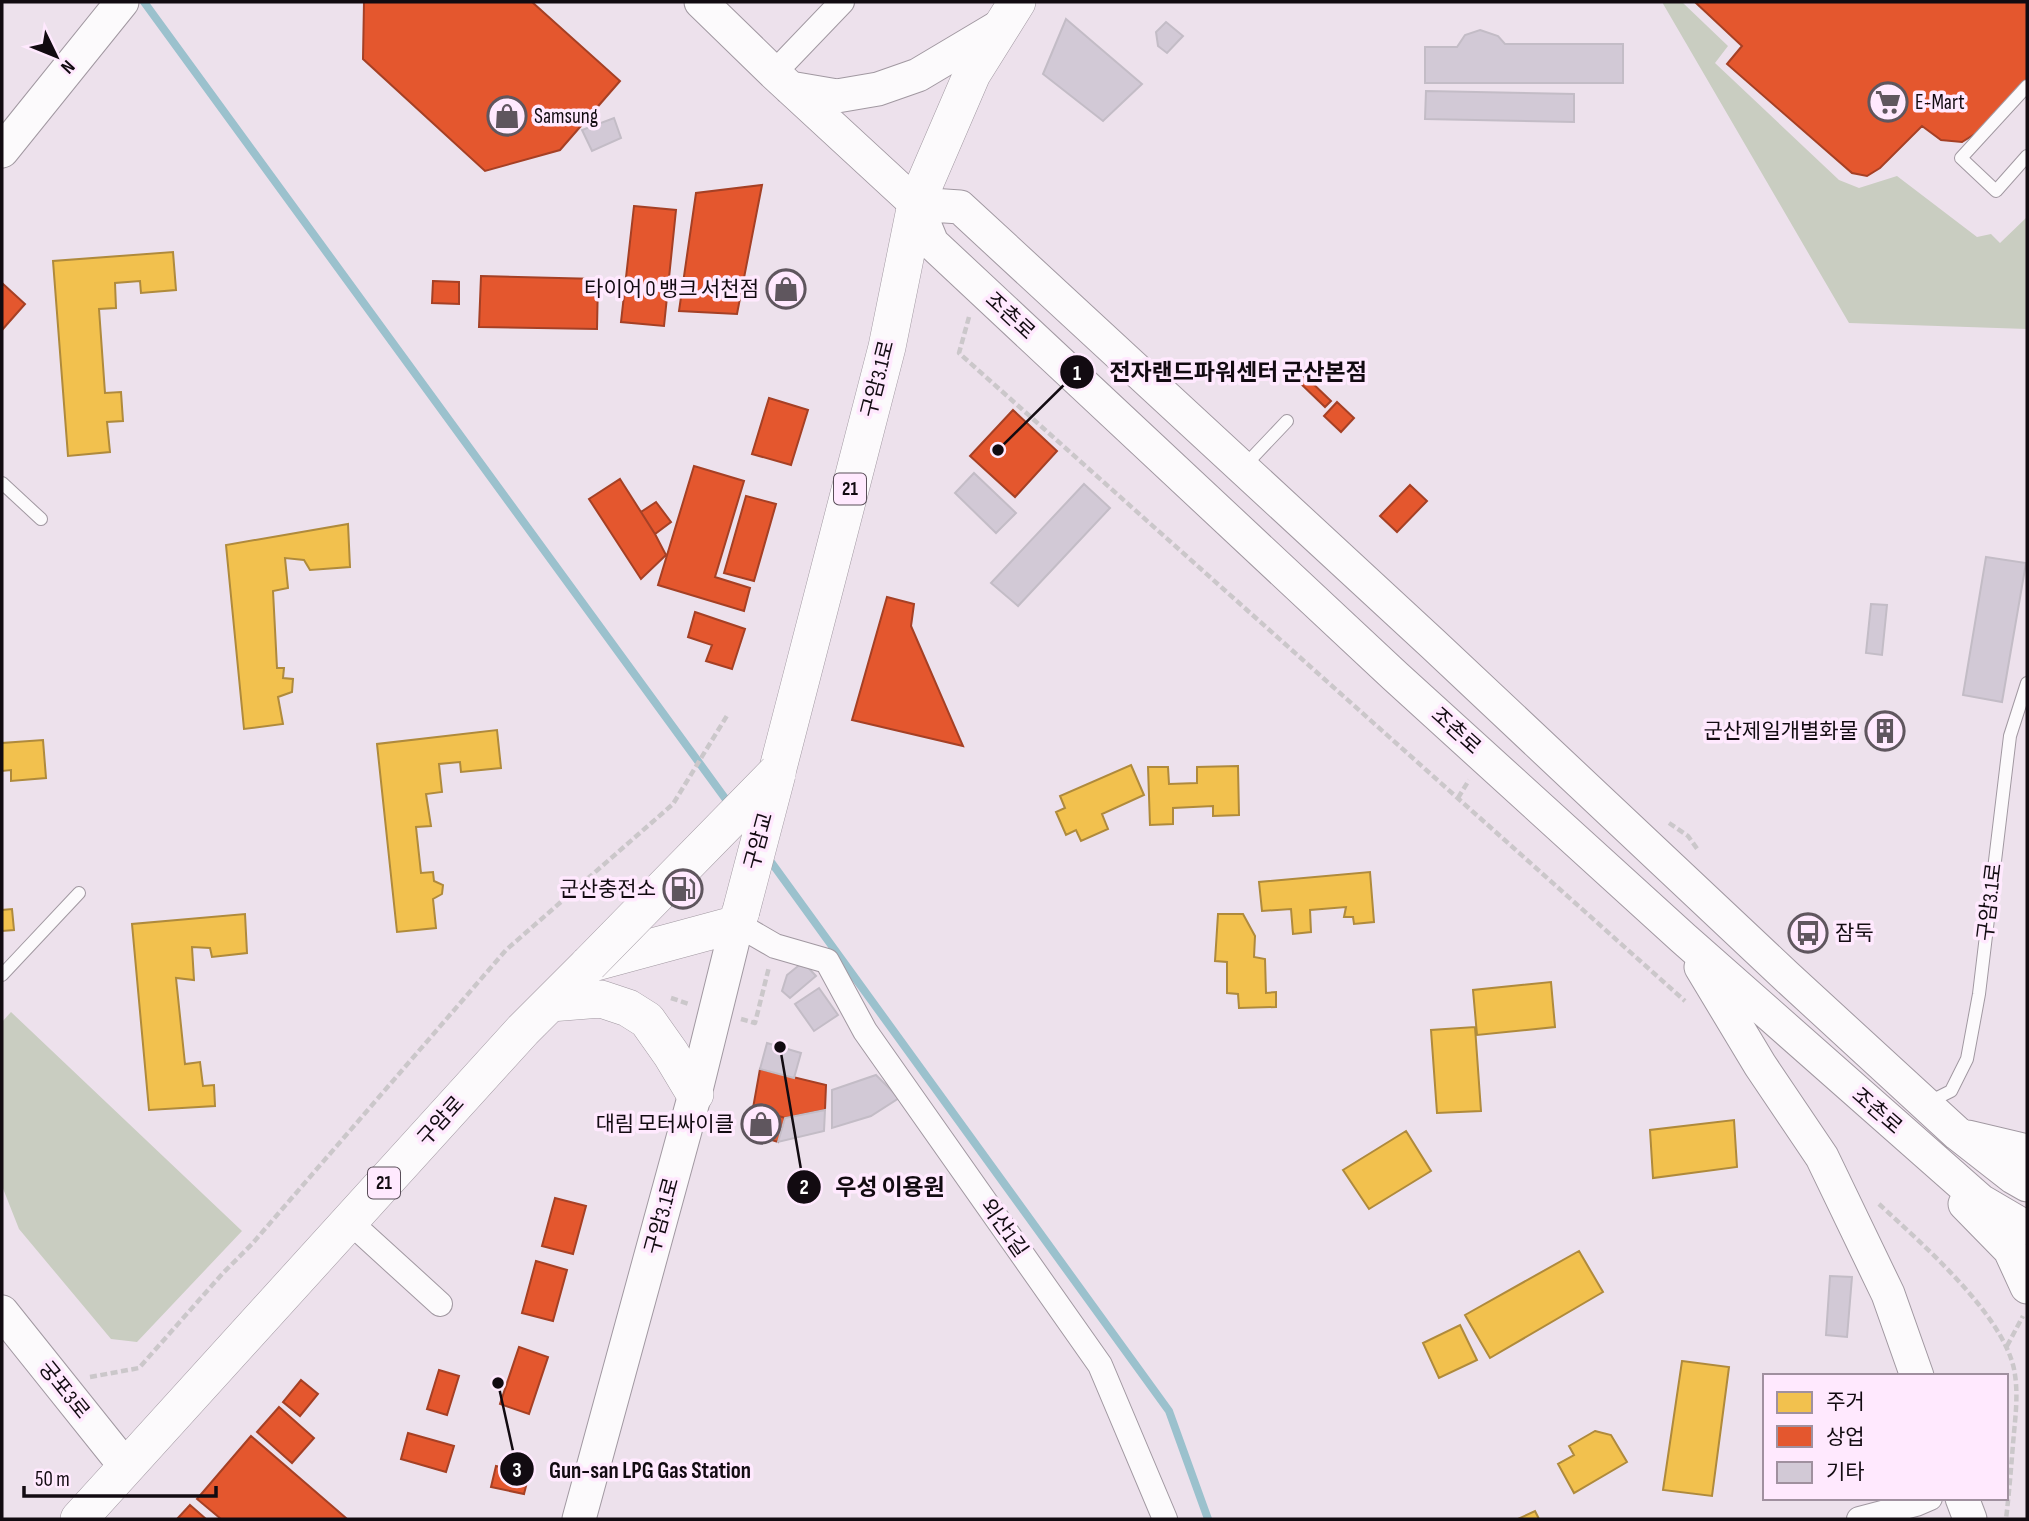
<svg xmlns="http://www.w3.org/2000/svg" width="2029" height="1521" viewBox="0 0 2029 1521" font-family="'Sofia Sans Condensed','Noto Sans KR',sans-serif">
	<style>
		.green { fill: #c9cdc1 }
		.homes { fill: #f2c14e; stroke: #af8a3c; stroke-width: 2 }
		.shops { fill: #e4572e; stroke: #a54025; stroke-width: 2 }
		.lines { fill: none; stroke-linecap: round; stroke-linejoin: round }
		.stream { stroke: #9bc1cd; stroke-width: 8 }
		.building { fill: #d2c9d6; stroke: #c3bcc6; stroke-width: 2 }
		.lane-casing { stroke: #a198a1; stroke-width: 14 }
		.street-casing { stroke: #a198a1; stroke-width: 26 }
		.secondary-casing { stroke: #a198a1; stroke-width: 35 }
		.primary-casing { stroke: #a198a1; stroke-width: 38 }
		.path { stroke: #cbc7ca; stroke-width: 4.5; stroke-dasharray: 7 3.5; stroke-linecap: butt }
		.lane { stroke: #fcfafc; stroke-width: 12 }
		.street { stroke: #fcfafc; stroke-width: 24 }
		.secondary { stroke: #fcfafc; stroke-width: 33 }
		.primary { stroke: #fcfafc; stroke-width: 37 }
		.primary-bridge-casing { stroke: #a198a1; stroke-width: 38; stroke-linecap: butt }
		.primary-bridge { stroke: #fcfafc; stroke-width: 37 }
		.labels { text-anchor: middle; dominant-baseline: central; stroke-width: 7; stroke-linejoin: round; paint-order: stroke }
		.shield { fill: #ffe9fe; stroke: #594e58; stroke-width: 2 }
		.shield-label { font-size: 19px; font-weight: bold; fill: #120b11 }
		.poi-label { font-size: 21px; fill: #120b11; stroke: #ffe9fe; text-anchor: end }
		.street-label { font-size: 21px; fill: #120b11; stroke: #ffe9fe }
		.leader { fill: none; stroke: #120b11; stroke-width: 2.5 }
		.callout-dot { fill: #120b11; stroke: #ffe9fe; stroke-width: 2.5 }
		.mark-label { font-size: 21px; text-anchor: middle; font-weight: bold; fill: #fff }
		.callout-label { font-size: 23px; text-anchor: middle; font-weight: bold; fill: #120b11; stroke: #ffe9fe; stroke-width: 7; stroke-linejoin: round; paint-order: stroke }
	</style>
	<rect width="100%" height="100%" fill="#ede1ec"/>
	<path class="green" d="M 1662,2 L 1682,2 L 1728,46 L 1715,63 L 1839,180 L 1859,188 L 1897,176 L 1977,237 L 1991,234 L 2000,243 L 2027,217 L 2027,329 L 1849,323 Z
		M 11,1012 L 242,1231 L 137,1342 L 111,1339 L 19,1229 L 2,1186 L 2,1022 Z"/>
	<path class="homes" d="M 173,252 L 176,290 L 141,293 L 140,281 L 115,283 L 116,308 L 99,309 L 105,393 L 121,392 L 123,421 L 107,422 L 110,452 L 68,456 L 53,261 Z
		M 348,524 L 350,567 L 310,570 L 304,560 L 285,558 L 288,588 L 273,591 L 277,668 L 284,668 L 283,678 L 293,679 L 292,692 L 278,697 L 283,724 L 244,729 L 226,545 Z
		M 497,730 L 501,768 L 461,772 L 460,762 L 439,764 L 442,792 L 426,794 L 431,826 L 416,827 L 421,873 L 433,872 L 434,881 L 443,885 L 442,894 L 433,899 L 436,928 L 397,932 L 377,744 Z
		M 43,740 L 46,778 L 11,781 L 11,770 L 2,771 L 2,743 Z
		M 1131,765 L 1144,795 L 1102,814 L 1108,829 L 1081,841 L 1076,830 L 1066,835 L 1056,812 L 1065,808 L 1060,796 Z
		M 1238,766 L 1239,815 L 1213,816 L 1213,806 L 1173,808 L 1173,824 L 1150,825 L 1148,767 L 1168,767 L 1169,784 L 1197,783 L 1197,767 Z
		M 1370,872 L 1374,922 L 1354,924 L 1353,917 L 1344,917 L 1346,907 L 1310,910 L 1311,932 L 1293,934 L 1291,909 L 1262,911 L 1259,882 Z
		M 12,909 L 14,930 L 2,931 L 2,910 Z
		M 245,914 L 247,953 L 212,957 L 210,948 L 192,947 L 194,980 L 176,978 L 185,1064 L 200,1062 L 203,1086 L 214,1085 L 215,1106 L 149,1110 L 132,924 Z
		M 1218,914 L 1243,914 L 1255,936 L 1254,957 L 1265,959 L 1266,993 L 1276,992 L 1276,1007 L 1239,1008 L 1238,994 L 1227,993 L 1227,962 L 1215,961 Z
		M 1551,982 L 1555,1027 L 1477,1035 L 1473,990 Z
		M 1475,1027 L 1481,1111 L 1437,1113 L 1431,1030 Z
		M 1734,1120 L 1737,1167 L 1653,1178 L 1650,1130 Z
		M 1406,1131 L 1431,1171 L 1369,1209 L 1343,1170 Z
		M 1579,1251 L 1603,1292 L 1490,1358 L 1465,1315 Z
		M 1460,1325 L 1477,1360 L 1439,1378 L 1423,1343 Z
		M 1682,1361 L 1729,1367 L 1712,1496 L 1663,1490 Z
		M 1595,1431 L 1611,1435 L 1627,1462 L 1574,1493 L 1558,1464 L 1574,1455 L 1569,1446 Z
		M 1535,1511 L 1539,1519 L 1518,1519 Z"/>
	<path class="shops" d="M 364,2 L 532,2 L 620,81 L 560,150 L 485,171 L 363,59 Z
		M 1698,2 L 2027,2 L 2027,79 L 1978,132 L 1962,142 L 1941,140 L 1922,126 L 1880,168 L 1867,176 L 1852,173 L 1727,64 L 1742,46 L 1696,3 Z
		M 762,185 L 737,314 L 679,311 L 696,193 Z
		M 634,206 L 676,210 L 664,326 L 621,322 Z
		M 481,276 L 598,279 L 597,329 L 479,327 Z
		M 433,281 L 459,282 L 459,304 L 432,303 Z
		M 2,283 L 25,304 L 2,330 Z
		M 1305,376 L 1331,401 L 1325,407 L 1299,382 Z
		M 769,398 L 808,410 L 791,465 L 752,454 Z
		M 1337,402 L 1354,418 L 1341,432 L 1324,416 Z
		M 1013,410 L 1057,451 L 1015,497 L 970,456 Z
		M 694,466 L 744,481 L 715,577 L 750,588 L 744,611 L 658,585 Z
		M 620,479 L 655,534 L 666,555 L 641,579 L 589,499 Z
		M 1410,485 L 1427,501 L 1397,532 L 1380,516 Z
		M 746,496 L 776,504 L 754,581 L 724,573 Z
		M 656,502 L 671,522 L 655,534 L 641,512 Z
		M 887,597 L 914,604 L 911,626 L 963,746 L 852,720 Z
		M 695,612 L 745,629 L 732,669 L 706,661 L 712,645 L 688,637 Z
		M 760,1069 L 826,1085 L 825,1110 L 785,1118 L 753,1108 Z
		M 753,1108 L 785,1118 L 778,1142 L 746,1132 Z
		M 555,1198 L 586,1206 L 573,1254 L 542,1246 Z
		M 536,1261 L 567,1270 L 553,1321 L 522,1313 Z
		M 519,1347 L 548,1357 L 529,1414 L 500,1404 Z
		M 439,1370 L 459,1376 L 447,1415 L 427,1409 Z
		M 301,1380 L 318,1394 L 300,1416 L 283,1402 Z
		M 279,1407 L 314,1438 L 292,1463 L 257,1432 Z
		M 408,1433 L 454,1446 L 446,1472 L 401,1459 Z
		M 251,1436 L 346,1518 L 344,1519 L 221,1519 L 197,1499 Z
		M 496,1466 L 529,1474 L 524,1494 L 491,1487 Z
		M 190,1505 L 206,1519 L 177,1519 Z"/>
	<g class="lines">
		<path class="stream" d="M 144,2 L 730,805
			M 766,855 L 1169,1411 L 1208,1519"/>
	</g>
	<path class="building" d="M 1066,19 L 1142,84 L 1103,121 L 1043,74 Z
		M 1166,22 L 1183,36 L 1167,53 L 1158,46 L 1156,32 Z
		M 1480,30 L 1498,36 L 1505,44 L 1623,44 L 1623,83 L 1425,83 L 1425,47 L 1457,47 L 1465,35 Z
		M 1426,91 L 1574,94 L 1574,122 L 1425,119 Z
		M 614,118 L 621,138 L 592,151 L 582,130 Z
		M 974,473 L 1016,513 L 996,533 L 955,493 Z
		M 1084,484 L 1110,508 L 1018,606 L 991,583 Z
		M 1986,557 L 2026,563 L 2002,702 L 1963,695 Z
		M 1871,604 L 1887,605 L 1882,655 L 1866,653 Z
		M 1881,712 L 1893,713 L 1889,750 L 1877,749 Z
		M 803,962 L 816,976 L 790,998 L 782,991 L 787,975 Z
		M 819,988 L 838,1015 L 814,1031 L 795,1004 Z
		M 767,1043 L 801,1053 L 794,1078 L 760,1069 Z
		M 876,1075 L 899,1098 L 871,1116 L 832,1128 L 832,1090 Z
		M 825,1110 L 824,1131 L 778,1142 L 785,1118 Z
		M 1830,1276 L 1852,1277 L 1847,1337 L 1826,1335 Z"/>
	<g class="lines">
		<g class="lane-casing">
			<path id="lane" d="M 2027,86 L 1961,158 L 1996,191 L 2027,156
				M 1240,462 L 1250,460 L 1287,421
				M 2,483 L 41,519
				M 2,975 L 79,893
				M 1927,1103 L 1951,1091 L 1967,1059 L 1979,994 L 2010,736 L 2027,683"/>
		</g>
		<g class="street-casing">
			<path id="street" d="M 774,73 L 842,2
				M 737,924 L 775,946 L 827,961 L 865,1031 L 1100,1365 L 1165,1519
				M 350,1222 L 440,1304
				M 1859,1519 L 1916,1504 L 1930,1498"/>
		</g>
		<g class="secondary-casing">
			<path id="secondary" d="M 701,2 L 774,73 L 916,204 L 932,243 L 1395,676 L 1683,938 L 1981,1201 L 2027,1228
				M 790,88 L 837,96 L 878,89 L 918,75 L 1002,25
				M 2,151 L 122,2
				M 916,204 L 960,207 L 1433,644 L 1786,976 L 1958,1134 L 2013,1177 L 2027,1185
				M 1701,967 L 1760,1065 L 1822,1157 L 1888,1294 L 1917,1376
				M 1968,1137 L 2027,1151
				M 1965,1204 L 2010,1250 L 2027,1287
				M 2,1312 L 126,1467
				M 1962,1498 L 1970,1519
				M 579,1519 L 695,1094 L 737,924"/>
		</g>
		<g class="primary-casing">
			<path id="primary" d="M 777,772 L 887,347 L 916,204 L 972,74 L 1017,2
				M 550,1003 L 601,999 L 628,1008 L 647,1020 L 671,1054 L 695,1094
				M 79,1519 L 523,1030 L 589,964 L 737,924 L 741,911"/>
		</g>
		<path class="path" d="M 969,317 L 959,353 L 1685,1001
			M 1458,798 L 1469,780
			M 1669,823 L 1688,836 L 1698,850
			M 671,998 L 689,1004
			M 741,1019 L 755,1023 L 769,967
			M 1879,1204 C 1921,1243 2002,1313 2014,1369 C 2019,1394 2015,1419 2013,1444 C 2011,1469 2009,1494 2006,1519
			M 2007,1346 L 2023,1316
			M 90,1377 L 139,1368 L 223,1273 L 252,1244 L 506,950 L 673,804 L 728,714"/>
		<use href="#lane" class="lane"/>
		<use href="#street" class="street"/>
		<use href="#secondary" class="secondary"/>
		<use href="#primary" class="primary"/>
		<g class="primary-bridge-casing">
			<path id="primary-bridge" d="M 741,911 L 777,774
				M 589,964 L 777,772"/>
		</g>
		<use href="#primary-bridge" class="primary-bridge"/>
	</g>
	<defs>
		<g id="supermarket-ring" transform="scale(2.0125)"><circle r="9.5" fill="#ffe9fe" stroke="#5f565e" stroke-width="1.5"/><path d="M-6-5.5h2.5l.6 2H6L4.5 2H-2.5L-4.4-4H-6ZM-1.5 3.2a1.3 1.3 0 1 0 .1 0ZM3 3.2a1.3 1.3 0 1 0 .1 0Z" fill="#5f565e"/></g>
		<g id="shop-ring" transform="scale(2.0125)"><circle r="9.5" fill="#ffe9fe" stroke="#5f565e" stroke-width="1.5"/><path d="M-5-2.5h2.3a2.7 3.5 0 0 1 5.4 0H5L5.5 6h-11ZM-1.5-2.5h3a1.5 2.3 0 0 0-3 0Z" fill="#5f565e"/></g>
		<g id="building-ring" transform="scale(2.0125)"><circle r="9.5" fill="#ffe9fe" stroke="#5f565e" stroke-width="1.5"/><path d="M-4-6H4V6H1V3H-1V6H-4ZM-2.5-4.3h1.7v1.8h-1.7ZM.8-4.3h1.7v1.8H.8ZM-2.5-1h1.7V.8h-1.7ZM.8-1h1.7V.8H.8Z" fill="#5f565e"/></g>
		<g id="fuel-ring" transform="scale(2.0125)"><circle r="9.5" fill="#ffe9fe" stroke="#5f565e" stroke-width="1.5"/><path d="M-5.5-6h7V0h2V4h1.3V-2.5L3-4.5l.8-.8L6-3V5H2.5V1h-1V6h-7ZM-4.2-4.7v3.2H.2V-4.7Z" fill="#5f565e"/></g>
		<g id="bus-ring" transform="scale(2.0125)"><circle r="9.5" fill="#ffe9fe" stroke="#5f565e" stroke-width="1.5"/><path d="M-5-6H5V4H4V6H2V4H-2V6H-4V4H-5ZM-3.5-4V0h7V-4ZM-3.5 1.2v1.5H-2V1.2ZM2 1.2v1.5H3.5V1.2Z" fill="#5f565e"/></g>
	</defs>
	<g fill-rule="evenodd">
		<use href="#supermarket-ring" x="1888" y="102"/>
		<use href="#shop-ring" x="507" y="116"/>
		<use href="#shop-ring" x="786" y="289"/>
		<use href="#building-ring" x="1885" y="731"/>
		<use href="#fuel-ring" x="683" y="889"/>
		<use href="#bus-ring" x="1808" y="933"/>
		<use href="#shop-ring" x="761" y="1124"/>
	</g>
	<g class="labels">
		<g class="shield">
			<rect x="834" y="473.5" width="32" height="31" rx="5"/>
			<rect x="368" y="1167.5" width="32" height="31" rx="5"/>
		</g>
		<g class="shield-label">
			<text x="850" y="489">21</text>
			<text x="384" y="1183">21</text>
		</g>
		<g class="poi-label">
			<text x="1915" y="102" text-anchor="start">E-Mart</text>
			<text x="534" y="116" text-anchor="start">Samsung</text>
			<text x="759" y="289">타이어 O 뱅크 서천점</text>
			<text x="1858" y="731">군산제일개별화물</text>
			<text x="656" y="889">군산충전소</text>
			<text x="1835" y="933" text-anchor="start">잠둑</text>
			<text x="734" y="1124">대림 모터싸이클</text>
		</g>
		<g class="street-label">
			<text transform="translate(1010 316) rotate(43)">조촌로</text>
			<text transform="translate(878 379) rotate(-76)">구암3.1로</text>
			<text transform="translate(1456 731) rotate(42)">조촌로</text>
			<text transform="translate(759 841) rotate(-75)">구암교</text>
			<text transform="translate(1990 902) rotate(-83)">구암3.1로</text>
			<text transform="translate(1877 1111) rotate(41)">조촌로</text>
			<text transform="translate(441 1121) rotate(-48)">구암로</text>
			<text transform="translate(662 1216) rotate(-75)">구암3.1로</text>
			<text transform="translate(1004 1228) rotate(55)">외산1길</text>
			<text transform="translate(64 1390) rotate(51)">궁포3로</text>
		</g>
	</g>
	<path class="leader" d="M998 450L1077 372M780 1047L804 1187M498 1383L517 1469"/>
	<g class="callout-dot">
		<circle cx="998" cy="450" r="7"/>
		<circle cx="780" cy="1047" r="7"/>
		<circle cx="498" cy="1383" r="7"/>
		<circle cx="1077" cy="372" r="18"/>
		<circle cx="804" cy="1187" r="18"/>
		<circle cx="517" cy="1469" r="18"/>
	</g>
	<g class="mark-label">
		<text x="1077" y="380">1</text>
		<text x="804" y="1194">2</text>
		<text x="517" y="1477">3</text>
	</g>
	<g class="callout-label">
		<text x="1238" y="380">전자랜드파워센터 군산본점</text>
		<text x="890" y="1195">우성 이용원</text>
		<text x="650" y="1478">Gun-san LPG Gas Station</text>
	</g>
	<rect width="2029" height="1521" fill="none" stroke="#120b11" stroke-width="7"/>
	<rect x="1763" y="1374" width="245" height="126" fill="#ffe9fe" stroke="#a0909f" stroke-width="2"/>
	<rect x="1777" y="1392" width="35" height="21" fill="#f2c14e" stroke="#a0909f" stroke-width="2"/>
	<text x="1826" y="1409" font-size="21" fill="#120b11">주거</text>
	<rect x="1777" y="1426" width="35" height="21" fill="#e4572e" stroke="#a0909f" stroke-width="2"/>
	<text x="1826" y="1444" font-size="21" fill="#120b11">상업</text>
	<rect x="1777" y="1462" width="35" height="21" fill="#d2c9d6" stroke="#a0909f" stroke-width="2"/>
	<text x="1826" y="1479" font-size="21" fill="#120b11">기타</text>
	<g transform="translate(56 56) rotate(133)" stroke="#ffe9fe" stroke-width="5" paint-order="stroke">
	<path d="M0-5L12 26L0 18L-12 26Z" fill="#120b11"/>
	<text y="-10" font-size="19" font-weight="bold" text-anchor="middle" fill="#120b11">N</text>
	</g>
	<path d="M24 1486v10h192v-10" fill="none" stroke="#120b11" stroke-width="3.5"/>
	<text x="35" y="1486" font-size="21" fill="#120b11" stroke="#ffe9fe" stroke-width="5" paint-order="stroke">50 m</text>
</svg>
